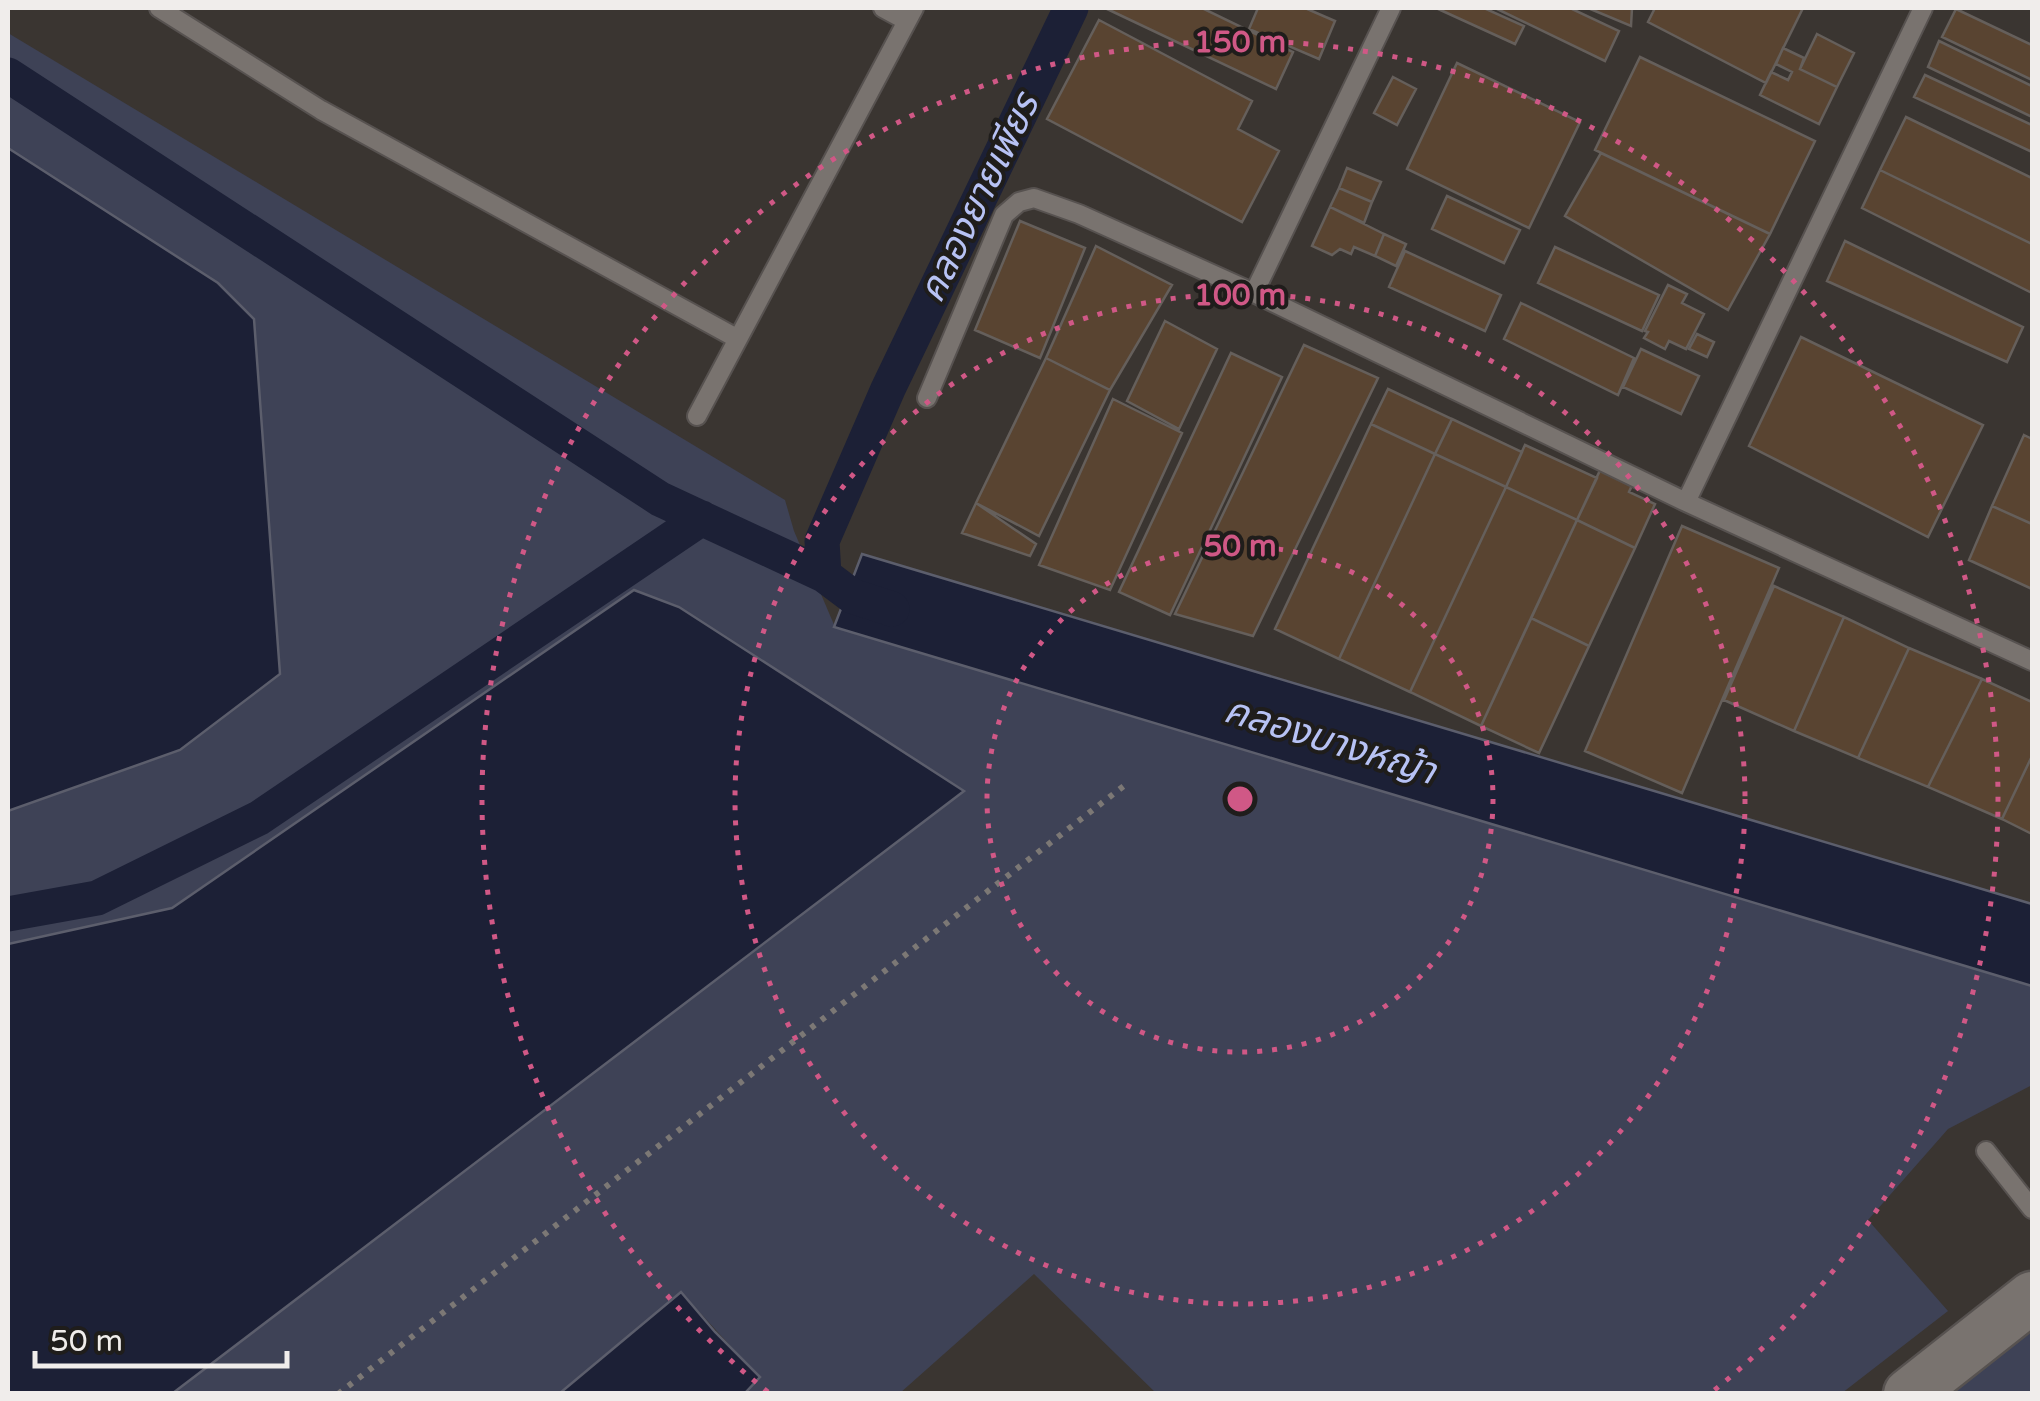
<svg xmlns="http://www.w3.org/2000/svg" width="2040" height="1401" viewBox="0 0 2040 1401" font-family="'Varela Round','Noto Sans Thai',sans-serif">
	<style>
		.green { fill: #3e4256 }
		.water { fill: #1c2036; stroke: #5c5e6c; stroke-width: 2.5 }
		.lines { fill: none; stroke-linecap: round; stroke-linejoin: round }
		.canal { stroke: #1c2036; stroke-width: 35 }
		.building { fill: #594431; stroke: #655f5b; stroke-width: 2.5 }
		.service-casing { stroke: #575250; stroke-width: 22 }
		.secondary-casing { stroke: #575250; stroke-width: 55 }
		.path { stroke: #7c7875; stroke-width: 6; stroke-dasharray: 5 8; stroke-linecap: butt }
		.service { stroke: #79736f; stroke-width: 18 }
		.secondary { stroke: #79736f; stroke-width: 50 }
		.ring { fill: none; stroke: #d05886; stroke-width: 5; stroke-dasharray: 5 10 }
		.labels { text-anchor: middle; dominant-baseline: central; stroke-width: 8; stroke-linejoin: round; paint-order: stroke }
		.water-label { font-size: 38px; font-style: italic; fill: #b7c2f4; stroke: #1f1d1b }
		.centre { fill: #d05886; stroke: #1f1d1b; stroke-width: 5 }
		.ring-label { font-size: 30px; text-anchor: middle; font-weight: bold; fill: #d05886; stroke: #1f1d1b; stroke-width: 8; stroke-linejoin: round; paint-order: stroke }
	</style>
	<rect width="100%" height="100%" fill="#3a3531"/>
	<path class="green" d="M 8,33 L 785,500 L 794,531 L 835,627 L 2032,986 L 2032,1085 L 1948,1129 L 1868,1220 L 1948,1311 L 1842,1393 L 1157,1394 L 1034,1274 L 900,1393 L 745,1393 L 759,1377 L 681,1292 L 560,1393 L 173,1393 L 963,791 L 634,590 L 171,908 L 8,944 L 8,811 L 180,750 L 218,283 L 8,148 Z
		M 2032,1326 L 2032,1393 L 1945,1393 Z"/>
	<path class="water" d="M 8,148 L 218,283 L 254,319 L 280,674 L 180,750 L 8,811 Z
		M 862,554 L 2032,904 L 2032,986 L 834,627 Z
		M 634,590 L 679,607 L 964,791 L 173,1393 L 8,1393 L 8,944 L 172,908 Z
		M 681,1292 L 715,1332 L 760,1377 L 745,1393 L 560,1393 Z"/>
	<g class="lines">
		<path class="canal" d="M 8,75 L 660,499 L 824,575
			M 892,609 L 852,596 L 824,575 L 822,541 L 888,389 L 1071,8
			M 8,914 L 97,898 L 259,818 L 702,518"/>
	</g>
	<path class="building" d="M 1105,8 L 1202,8 L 1293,52 L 1276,89 Z
		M 1258,8 L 1305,8 L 1335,21 L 1319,59 L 1249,29 Z
		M 1436,8 L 1484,8 L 1524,26 L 1515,44 Z
		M 1495,8 L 1570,8 L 1619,31 L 1605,61 Z
		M 1588,8 L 1632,8 L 1631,26 Z
		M 1655,8 L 1803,8 L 1766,83 L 1648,22 Z
		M 1956,9 L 2032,45 L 2032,80 L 1942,37 Z
		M 1099,20 L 1252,101 L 1238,129 L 1279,151 L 1242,222 L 1047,119 Z
		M 1817,34 L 1854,53 L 1837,87 L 1800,69 Z
		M 1939,41 L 2032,86 L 2032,117 L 1928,67 Z
		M 1783,48 L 1804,58 L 1800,69 L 1837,87 L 1819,124 L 1760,95 L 1771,72 L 1788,80 L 1792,72 L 1776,64 Z
		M 1640,57 L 1815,141 L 1770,234 L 1595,150 Z
		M 1457,63 L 1580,122 L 1529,228 L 1407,169 Z
		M 1925,75 L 2032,125 L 2032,152 L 1914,97 Z
		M 1393,77 L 1416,89 L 1397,125 L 1374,113 Z
		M 1906,117 L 2032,178 L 2032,244 L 1880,170 Z
		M 1601,153 L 1770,234 L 1728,310 L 1565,216 Z
		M 1347,168 L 1381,182 L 1372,202 L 1339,188 Z
		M 1880,170 L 2032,244 L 2032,293 L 1862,208 Z
		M 1339,188 L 1372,202 L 1364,223 L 1330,207 Z
		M 1447,196 L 1520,230 L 1504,263 L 1432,229 Z
		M 1330,207 L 1384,234 L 1375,256 L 1354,247 L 1351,254 L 1340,249 L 1332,255 L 1312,246 Z
		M 1020,221 L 1085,248 L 1040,358 L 975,330 Z
		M 1384,234 L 1406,244 L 1396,266 L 1375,256 Z
		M 1845,241 L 2023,327 L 2007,362 L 1827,281 Z
		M 1096,246 L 1172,285 L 1110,390 L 1046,358 Z
		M 1555,247 L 1659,295 L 1642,331 L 1538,283 Z
		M 1405,251 L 1501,295 L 1485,331 L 1389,287 Z
		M 1668,285 L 1687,294 L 1682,303 L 1704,314 L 1686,349 L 1669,341 L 1665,349 L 1644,338 L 1648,332 L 1645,331 Z
		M 1521,303 L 1634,358 L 1618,395 L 1504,339 Z
		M 1165,321 L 1217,349 L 1179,429 L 1127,401 Z
		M 1697,334 L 1714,342 L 1707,357 L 1689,349 Z
		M 1801,337 L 1983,425 L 1928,537 L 1749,446 Z
		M 1304,345 L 1378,378 L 1253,636 L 1175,614 Z
		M 1641,349 L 1699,376 L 1681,414 L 1623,387 Z
		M 1231,353 L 1282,377 L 1170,615 L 1119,592 Z
		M 1046,358 L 1110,390 L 1039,536 L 976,503 Z
		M 1388,389 L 1452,419 L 1435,454 L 1371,424 Z
		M 1113,399 L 1182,433 L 1110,590 L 1039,565 Z
		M 1452,419 L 1522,452 L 1506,487 L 1435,454 Z
		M 1371,424 L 1435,454 L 1339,659 L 1275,629 Z
		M 2024,435 L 2032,439 L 2032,524 L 1992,506 Z
		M 1525,445 L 1597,478 L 1577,520 L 1506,487 Z
		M 1435,454 L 1506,487 L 1410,692 L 1339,659 Z
		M 1602,466 L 1634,481 L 1629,492 L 1655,504 L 1635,548 L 1577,520 Z
		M 1506,487 L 1577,520 L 1481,726 L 1410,692 Z
		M 976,503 L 1036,544 L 1030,556 L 962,533 Z
		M 1992,506 L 2032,524 L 2032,589 L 1969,560 Z
		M 1577,520 L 1635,548 L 1589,646 L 1531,618 Z
		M 1682,526 L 1779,568 L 1682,793 L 1585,751 Z
		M 1774,586 L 1844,617 L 1794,731 L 1724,700 Z
		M 1844,617 L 1909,648 L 1858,758 L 1794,731 Z
		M 1531,618 L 1589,646 L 1539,753 L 1481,726 Z
		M 1909,648 L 1982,679 L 1928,787 L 1858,758 Z
		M 1982,679 L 2032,702 L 2032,756 L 2002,819 L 1928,787 Z
		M 2032,756 L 2032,834 L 2002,819 Z"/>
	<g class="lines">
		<g class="service-casing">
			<path id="service" d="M 159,8 L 321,110 L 738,339
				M 883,8 L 907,21
				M 1254,293 L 1391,8
				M 927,398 L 1004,215 L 1019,202 L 1034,198 L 1079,214 L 1254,293 L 1686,502 L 2032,661
				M 697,416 L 914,8
				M 1686,502 L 1923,8
				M 1986,1151 L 2032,1209"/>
		</g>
		<g class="secondary-casing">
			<path id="secondary" d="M 1909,1394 L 2032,1297"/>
		</g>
		<path class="path" d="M 338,1394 L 1125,785"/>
		<use href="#service" class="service"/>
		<use href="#secondary" class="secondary"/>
	</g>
	<g class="ring">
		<circle cx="1240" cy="799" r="253"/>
		<circle cx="1240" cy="799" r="505"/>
		<path d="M768 1392A758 758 0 1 1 1712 1392"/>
	</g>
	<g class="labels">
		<g class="water-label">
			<text transform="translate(979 198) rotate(-64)">คลองยายเพียร</text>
			<text transform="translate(1330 741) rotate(17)">คลองบางหญ้า</text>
		</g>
	</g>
	<circle cx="1240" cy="799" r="15" class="centre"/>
	<g class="ring-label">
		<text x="1240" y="52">150 m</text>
		<text x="1240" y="305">100 m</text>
		<text x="1240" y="556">50 m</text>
	</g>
	<rect width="2040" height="1401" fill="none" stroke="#f0edeb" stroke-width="20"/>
	<path d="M35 1351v15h252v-15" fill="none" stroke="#f0edeb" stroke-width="5"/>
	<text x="50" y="1351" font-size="30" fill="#f0edeb" stroke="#1f1d1b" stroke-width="8" paint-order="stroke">50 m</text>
</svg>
